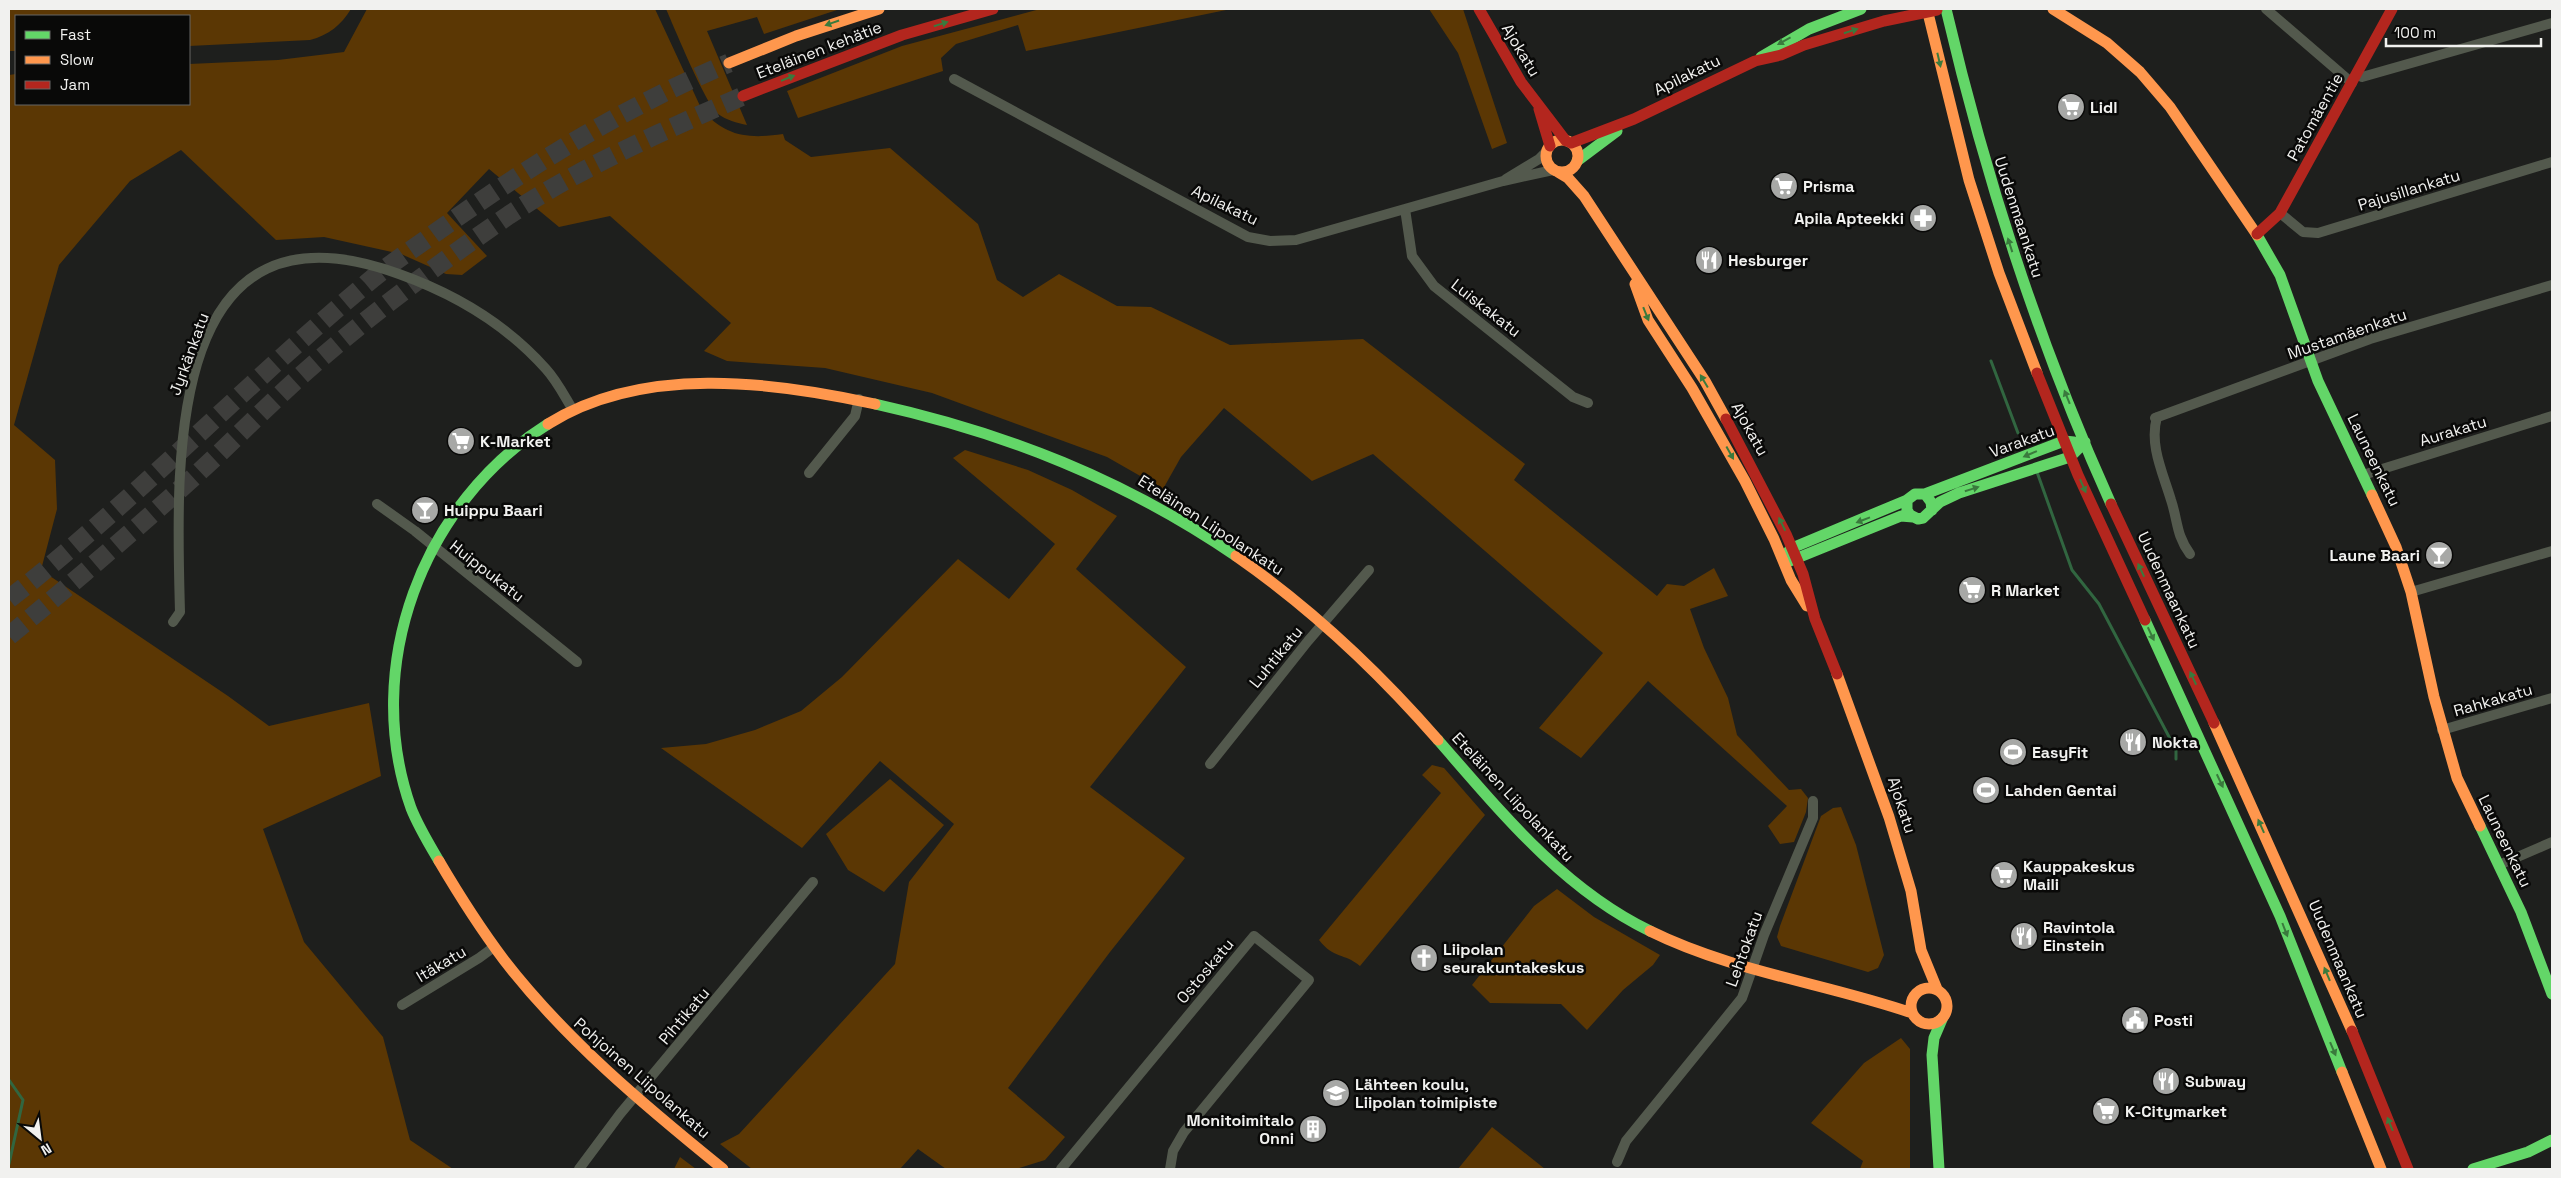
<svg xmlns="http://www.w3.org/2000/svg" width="2561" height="1178" viewBox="0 0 2561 1178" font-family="'Space Grotesk',sans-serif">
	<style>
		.green { fill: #5b3704 }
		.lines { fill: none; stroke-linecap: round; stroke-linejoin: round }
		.stream { stroke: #316640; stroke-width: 3 }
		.highway-tunnel { stroke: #3e3e3c; stroke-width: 19; stroke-dasharray: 19 9; stroke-linecap: butt }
		.street { stroke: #53594d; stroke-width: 10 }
		.fast { stroke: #63d668; stroke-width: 11 }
		.slow { stroke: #ff974d; stroke-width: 11 }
		.jam { stroke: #b3261e; stroke-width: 11 }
		.oneway { fill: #3a7a3d }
		.labels { text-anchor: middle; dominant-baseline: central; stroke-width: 5; stroke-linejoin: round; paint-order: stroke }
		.street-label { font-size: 16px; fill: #f1f1ef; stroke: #090908 }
		.poi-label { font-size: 16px; font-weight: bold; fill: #f1f1ef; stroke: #090908; text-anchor: start }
	</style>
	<rect width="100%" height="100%" fill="#1e1f1d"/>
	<path class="green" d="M 9,9 L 351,9 C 341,25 329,35 310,40 L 189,46 L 189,16 L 16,16 L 16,51 L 9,51 Z
		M 367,9 L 655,9 L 701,108 C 724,137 749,139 783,134 L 785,140 L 811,157 L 890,148 L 978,224 L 997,280 L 1023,297 L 1059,274 L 1117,306 L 1151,307 L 1230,345 L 1363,339 L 1525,464 L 1514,480 L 1657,596 L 1667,584 L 1684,586 L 1714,568 L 1728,596 L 1690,609 L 1704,648 L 1728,698 L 1737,735 L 1789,790 L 1801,789 L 1808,798 L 1806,812 L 1794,842 L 1780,844 L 1768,826 L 1787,806 L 1648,681 L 1581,758 L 1539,728 L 1603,653 L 1373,454 L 1312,481 L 1224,408 L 1181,457 L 1163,489 L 1107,457 L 932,393 L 825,368 L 727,361 L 704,351 L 731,323 L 610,216 L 559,227 L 489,169 L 447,213 L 487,256 L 462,275 L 446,274 L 401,254 L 324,237 L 276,240 L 181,150 L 130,181 L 59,265 L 14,425 L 55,460 L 57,509 L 41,570 L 228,696 L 269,726 L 369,703 L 381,776 L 263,829 L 304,942 L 383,1037 L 410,1140 L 453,1169 L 9,1169 L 9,75 L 16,74 L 16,104 L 189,104 L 189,64 L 278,60 L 344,52 Z
		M 666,9 L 840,9 L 764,34 L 757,17 L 707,31 L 747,125 C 737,123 726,120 718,114 C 705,103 675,29 666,9 Z
		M 1040,9 L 1231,9 L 1026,51 L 1018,25 L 956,44 L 941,58 L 943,71 L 798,118 L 787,91 L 902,46 Z
		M 1429,9 L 1463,9 L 1507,143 L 1492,149 L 1458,53 Z
		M 965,450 L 1028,470 L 1072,490 L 1117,516 L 1076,569 L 1186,667 L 1090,787 L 1185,858 L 1110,952 L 1008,1088 L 1065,1137 L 1045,1160 L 1016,1169 L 946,1169 L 918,1149 L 900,1169 L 752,1169 L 720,1144 L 739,1134 L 895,964 L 909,882 L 954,824 L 880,761 L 802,848 L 661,748 L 706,744 L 755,730 L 801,711 L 842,677 L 958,559 L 1009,599 L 1055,544 L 953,458 Z
		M 1432,765 L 1444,768 L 1485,815 L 1360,966 C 1343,952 1335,960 1319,940 L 1441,793 L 1422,775 Z
		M 890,779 L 944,825 L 884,892 L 848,870 L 826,834 Z
		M 1841,807 L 1856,845 L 1884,955 L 1878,968 L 1868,972 L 1781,946 L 1777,937 L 1780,926 L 1821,816 L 1833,808 Z
		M 1557,889 L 1594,917 L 1660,955 L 1653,965 L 1623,990 L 1587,1030 L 1561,1004 L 1490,1003 L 1472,985 L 1534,906 Z
		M 1901,1038 L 1910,1049 L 1910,1169 L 1860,1169 L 1863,1161 L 1811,1123 L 1864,1063 Z
		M 1492,1127 L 1545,1169 L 1458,1169 Z
		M 680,1157 L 696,1169 L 674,1169 Z"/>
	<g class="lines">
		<path class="stream" d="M 1991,361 L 2018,433
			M 2037,472 L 2072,570 L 2099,604 L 2176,750 L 2176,759
			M 9,1080 L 23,1100 L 9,1164"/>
		<path class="highway-tunnel" d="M 9,599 C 134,501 244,386 366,284 C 388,265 412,250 435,233 C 527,167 624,107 729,63
			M 9,636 C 69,586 129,535 187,483 C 224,450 258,415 294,382 C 361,321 435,266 509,215 C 581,167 663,131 743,96"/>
		<path class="street" d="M 2266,9 L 2352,83
			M 2357,73 L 2362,77 L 2552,23
			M 954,79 L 1248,237 L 1270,241 L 1296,240 L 1503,181 L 1553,170
			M 1506,179 L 1539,159 L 1546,152
			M 1405,209 L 1412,256 L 1434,286 L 1573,397 L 1588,403
			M 2280,213 L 2303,232 L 2318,233 L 2552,162
			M 2157,417 C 2149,445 2163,473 2171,500 C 2178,521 2176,535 2190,554
			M 2155,418 L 2370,339 L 2552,285
			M 809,473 L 855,416 L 859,399
			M 2363,475 L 2552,416
			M 377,504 L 415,531 L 577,662
			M 2411,592 L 2552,551
			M 173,622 L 180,612 C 176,463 164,188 399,274 C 455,294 506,324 546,369 C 557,381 565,397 573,410
			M 2442,730 L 2552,698
			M 1210,764 L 1308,641 L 1369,570
			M 2499,865 L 2552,842
			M 402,1005 L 479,958 L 494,947
			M 1617,1162 L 1626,1141 L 1742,998 L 1764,935 L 1813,818 L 1813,801
			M 579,1169 L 620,1114 L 813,882
			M 1061,1169 L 1254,936 L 1309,980 L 1184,1132 L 1173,1151 L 1170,1169"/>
		<path class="fast" d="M 1946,9 C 1986,179 2039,345 2111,504
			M 1761,57 L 1809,29 L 1861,9
			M 1577,161 L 1617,131
			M 2257,235 L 2280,275 L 2318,381 L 2372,495
			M 875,404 C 1006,433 1125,480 1236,556
			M 1925,494 L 2064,441 L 2074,442
			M 1932,510 L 1931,502 L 1925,494 L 1915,494 L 1907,500 L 1907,510 L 1910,515 L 1918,519 L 1923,518 L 1940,502 L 1959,493 L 2070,457 L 2085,442
			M 1786,554 L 1792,548 L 1907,500
			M 1790,561 L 1901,516 L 1913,517
			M 2145,620 L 2280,916 L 2342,1072
			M 1438,740 C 1501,812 1563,889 1650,931
			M 2480,826 L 2521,912 L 2552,994
			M 439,861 C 429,844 418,826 411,808 C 361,667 422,503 548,424
			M 1939,1169 L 1932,1055 L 1934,1038 L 1943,1017
			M 2473,1169 L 2528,1152 L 2552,1140"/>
		<path class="slow" d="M 1927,9 L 1969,180 L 1999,273 L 2037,373
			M 2053,9 L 2107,43 L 2140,72 L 2170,107 L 2257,235
			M 729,63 L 796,36 L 879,9
			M1546 156a16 16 0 1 1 32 0a16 16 0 1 1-32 0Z
			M 1558,172 L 1568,178 L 1584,196 L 1705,381 L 1726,419
			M 1635,284 L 1648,320 L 1692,388 L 1745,481 L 1774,539 L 1791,580 L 1807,606
			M 548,424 C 642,365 771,381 875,404
			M 2372,495 L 2396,547 L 2411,592 L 2434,697 L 2457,778 L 2480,826
			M 1236,556 C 1312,609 1377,670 1438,740
			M 1837,674 L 1889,817 L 1911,891 L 1921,950 L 1937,989
			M 2214,723 L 2352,1031
			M 439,861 C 459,895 480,928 504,960 C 566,1040 644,1105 723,1169
			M 1650,931 C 1733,972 1825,983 1912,1013
			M1911 1006a18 18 0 1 1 36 0a18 18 0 1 1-36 0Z
			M 2342,1072 L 2381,1169"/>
		<path class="jam" d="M 1479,9 L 1521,82 L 1566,141
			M 743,96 L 902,35 L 993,9
			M 1539,109 L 1550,146
			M 1571,143 L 1634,119 L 1755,61 L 1781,55 L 1804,45 L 1884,21 L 1937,10
			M 2257,234 L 2280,213 L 2392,9
			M 2037,373 L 2078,475 L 2145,620
			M 1726,419 L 1786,534 L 1803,574 L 1815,619 L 1837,674
			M 2111,504 L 2214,723
			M 2352,1031 L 2408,1169"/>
	</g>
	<defs><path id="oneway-solid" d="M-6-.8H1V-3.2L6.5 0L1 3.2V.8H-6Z" transform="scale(1.25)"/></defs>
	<g class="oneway">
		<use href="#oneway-solid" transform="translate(832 23) rotate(161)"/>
		<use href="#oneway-solid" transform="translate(941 24) rotate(-17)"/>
		<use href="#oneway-solid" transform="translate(1851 31) rotate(-17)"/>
		<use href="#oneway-solid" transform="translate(1784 41) rotate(151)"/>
		<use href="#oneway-solid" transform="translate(1939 60) rotate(77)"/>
		<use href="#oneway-solid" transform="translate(788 78) rotate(-22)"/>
		<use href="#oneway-solid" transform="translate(2010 245) rotate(-108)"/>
		<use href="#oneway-solid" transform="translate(1646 314) rotate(68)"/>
		<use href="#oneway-solid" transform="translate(1704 381) rotate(-121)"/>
		<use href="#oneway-solid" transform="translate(2067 397) rotate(-112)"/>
		<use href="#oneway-solid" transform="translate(1730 453) rotate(61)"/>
		<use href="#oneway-solid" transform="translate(2030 454) rotate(157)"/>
		<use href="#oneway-solid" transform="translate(2083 486) rotate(66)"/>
		<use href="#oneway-solid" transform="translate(1972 489) rotate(-17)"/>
		<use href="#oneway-solid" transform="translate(1863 520) rotate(159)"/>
		<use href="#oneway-solid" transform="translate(1782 524) rotate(-116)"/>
		<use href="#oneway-solid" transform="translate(2141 570) rotate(-115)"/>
		<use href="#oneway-solid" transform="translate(2151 634) rotate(65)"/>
		<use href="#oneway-solid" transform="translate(2193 678) rotate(-115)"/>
		<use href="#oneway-solid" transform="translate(2220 781) rotate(65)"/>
		<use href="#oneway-solid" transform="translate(2261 826) rotate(-114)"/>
		<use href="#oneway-solid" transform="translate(2285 930) rotate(69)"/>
		<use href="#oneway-solid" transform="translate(2327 974) rotate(-113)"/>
		<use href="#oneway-solid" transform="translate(2333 1049) rotate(67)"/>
		<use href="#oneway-solid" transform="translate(2390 1124) rotate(-112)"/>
	</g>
	<defs>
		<g id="supermarket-disc" transform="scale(1.4375)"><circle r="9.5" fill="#a7a8a6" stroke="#090908"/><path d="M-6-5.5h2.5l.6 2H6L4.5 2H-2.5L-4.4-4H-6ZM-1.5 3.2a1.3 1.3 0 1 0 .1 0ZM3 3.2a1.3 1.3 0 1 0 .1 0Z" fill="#fff"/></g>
		<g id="pharmacy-disc" transform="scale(1.4375)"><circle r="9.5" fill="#a7a8a6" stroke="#090908"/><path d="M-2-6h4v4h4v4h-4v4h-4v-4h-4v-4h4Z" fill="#fff"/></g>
		<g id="restaurant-disc" transform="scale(1.4375)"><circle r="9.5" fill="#a7a8a6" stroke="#090908"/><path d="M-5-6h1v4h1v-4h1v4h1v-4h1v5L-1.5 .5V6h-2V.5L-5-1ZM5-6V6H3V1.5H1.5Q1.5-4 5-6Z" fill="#fff"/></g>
		<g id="bar-disc" transform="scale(1.4375)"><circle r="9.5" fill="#a7a8a6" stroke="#090908"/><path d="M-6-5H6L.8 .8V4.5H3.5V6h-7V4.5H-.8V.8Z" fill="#fff"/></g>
		<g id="stadium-disc" transform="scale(1.4375)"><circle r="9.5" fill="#a7a8a6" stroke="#090908"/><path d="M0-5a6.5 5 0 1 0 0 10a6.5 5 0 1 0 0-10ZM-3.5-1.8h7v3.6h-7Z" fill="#fff"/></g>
		<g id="church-disc" transform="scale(1.4375)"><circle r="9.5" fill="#a7a8a6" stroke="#090908"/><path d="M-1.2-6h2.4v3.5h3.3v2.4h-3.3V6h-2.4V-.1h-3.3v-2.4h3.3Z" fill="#fff"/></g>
		<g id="civic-disc" transform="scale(1.4375)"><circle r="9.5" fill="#a7a8a6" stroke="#090908"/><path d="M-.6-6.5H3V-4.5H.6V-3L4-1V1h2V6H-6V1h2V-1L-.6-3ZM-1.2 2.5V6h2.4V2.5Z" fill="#fff"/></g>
		<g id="school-disc" transform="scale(1.4375)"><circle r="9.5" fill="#a7a8a6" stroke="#090908"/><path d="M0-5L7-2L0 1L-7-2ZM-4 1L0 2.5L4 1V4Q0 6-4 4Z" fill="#fff"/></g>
		<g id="building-disc" transform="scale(1.4375)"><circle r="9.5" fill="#a7a8a6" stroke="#090908"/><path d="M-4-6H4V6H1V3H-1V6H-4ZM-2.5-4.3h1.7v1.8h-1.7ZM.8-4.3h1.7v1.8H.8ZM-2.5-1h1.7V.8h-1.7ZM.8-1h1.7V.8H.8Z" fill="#fff"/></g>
	</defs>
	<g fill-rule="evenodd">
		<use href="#supermarket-disc" x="2071" y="107"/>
		<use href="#supermarket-disc" x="1784" y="186"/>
		<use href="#pharmacy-disc" x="1923" y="218"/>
		<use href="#restaurant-disc" x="1709" y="260"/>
		<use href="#supermarket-disc" x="461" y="441"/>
		<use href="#bar-disc" x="425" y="510"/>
		<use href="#bar-disc" x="2439" y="555"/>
		<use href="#supermarket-disc" x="1972" y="590"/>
		<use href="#restaurant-disc" x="2133" y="742"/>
		<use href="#stadium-disc" x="2013" y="752"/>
		<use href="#stadium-disc" x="1986" y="790"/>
		<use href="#supermarket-disc" x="2004" y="875"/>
		<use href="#restaurant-disc" x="2024" y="936"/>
		<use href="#church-disc" x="1424" y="958"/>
		<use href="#civic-disc" x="2135" y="1020"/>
		<use href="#restaurant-disc" x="2166" y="1081"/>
		<use href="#school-disc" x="1336" y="1093"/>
		<use href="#supermarket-disc" x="2106" y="1111"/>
		<use href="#building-disc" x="1313" y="1129"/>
	</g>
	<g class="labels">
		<g class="street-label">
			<text transform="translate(819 50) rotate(-21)">Eteläinen kehätie</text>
			<text transform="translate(1521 50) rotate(59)">Ajokatu</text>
			<text transform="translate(1687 75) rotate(-26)">Apilakatu</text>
			<text transform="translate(2315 117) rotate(-61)">Patomäentie</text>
			<text transform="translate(2409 190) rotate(-17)">Pajusillankatu</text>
			<text transform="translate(1225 205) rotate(26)">Apilakatu</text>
			<text transform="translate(2019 217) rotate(72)">Uudenmaankatu</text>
			<text transform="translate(1486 308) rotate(38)">Luiskakatu</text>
			<text transform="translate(2347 334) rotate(-19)">Mustamäenkatu</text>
			<text transform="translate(189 354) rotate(-70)">Jyrkänkatu</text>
			<text transform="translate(1750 429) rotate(61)">Ajokatu</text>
			<text transform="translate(2453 431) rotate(-17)">Aurakatu</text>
			<text transform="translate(2022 441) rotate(-20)">Varakatu</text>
			<text transform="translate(2374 460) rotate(64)">Launeenkatu</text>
			<text transform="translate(1211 525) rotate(33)">Eteläinen Liipolankatu</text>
			<text transform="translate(487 571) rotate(38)">Huippukatu</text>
			<text transform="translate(2169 590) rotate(65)">Uudenmaankatu</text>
			<text transform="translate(1276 657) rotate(-51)">Luhtikatu</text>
			<text transform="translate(2493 700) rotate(-16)">Rahkakatu</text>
			<text transform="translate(1513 797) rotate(47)">Eteläinen Liipolankatu</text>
			<text transform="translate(1902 805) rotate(72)">Ajokatu</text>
			<text transform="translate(2505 841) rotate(64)">Launeenkatu</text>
			<text transform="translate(1744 949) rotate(-70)">Lehtokatu</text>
			<text transform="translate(2338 959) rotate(67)">Uudenmaankatu</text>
			<text transform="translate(441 964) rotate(-31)">Itäkatu</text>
			<text transform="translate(1205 971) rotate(-50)">Ostoskatu</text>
			<text transform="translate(684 1016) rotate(-50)">Pihtikatu</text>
			<text transform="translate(642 1078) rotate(41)">Pohjoinen Liipolankatu</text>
		</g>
		<g class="poi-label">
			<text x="2090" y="107">Lidl</text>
			<text x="1803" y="186">Prisma</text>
			<text x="1904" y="218" text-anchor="end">Apila Apteekki</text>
			<text x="1728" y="260">Hesburger</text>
			<text x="480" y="441">K-Market</text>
			<text x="444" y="510">Huippu Baari</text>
			<text x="2420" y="555" text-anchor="end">Laune Baari</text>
			<text x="1991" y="590">R Market</text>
			<text x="2152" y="742">Nokta</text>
			<text x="2032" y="752">EasyFit</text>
			<text x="2005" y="790">Lahden Gentai</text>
			<text x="2023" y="866">Kauppakeskus<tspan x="2023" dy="18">Maili</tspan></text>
			<text x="2043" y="927">Ravintola<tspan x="2043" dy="18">Einstein</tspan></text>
			<text x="1443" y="949">Liipolan<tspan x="1443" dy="18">seurakuntakeskus</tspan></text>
			<text x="2154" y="1020">Posti</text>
			<text x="2185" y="1081">Subway</text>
			<text x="1355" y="1084">Lähteen koulu,<tspan x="1355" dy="18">Liipolan toimipiste</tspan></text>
			<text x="2125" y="1111">K-Citymarket</text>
			<text x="1294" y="1120" text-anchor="end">Monitoimitalo<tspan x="1294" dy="18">Onni</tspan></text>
		</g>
	</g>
	<rect width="2561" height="1178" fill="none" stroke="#f1f1ef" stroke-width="20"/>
	<rect x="15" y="15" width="175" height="90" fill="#090908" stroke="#666664"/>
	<rect x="25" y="31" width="25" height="8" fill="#63d668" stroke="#666664"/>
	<text x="60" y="40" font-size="15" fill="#f1f1ef">Fast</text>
	<rect x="25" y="56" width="25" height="8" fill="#ff974d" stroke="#666664"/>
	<text x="60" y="65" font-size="15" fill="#f1f1ef">Slow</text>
	<rect x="25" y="81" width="25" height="8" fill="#b3261e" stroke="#666664"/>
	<text x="60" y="90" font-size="15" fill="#f1f1ef">Jam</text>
	<g transform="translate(40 1138) rotate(151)" stroke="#090908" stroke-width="4" paint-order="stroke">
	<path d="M0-4L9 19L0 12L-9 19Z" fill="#f1f1ef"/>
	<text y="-8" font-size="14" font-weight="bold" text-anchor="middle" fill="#f1f1ef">N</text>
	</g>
	<path d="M2386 38v8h155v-8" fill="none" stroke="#f1f1ef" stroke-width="2.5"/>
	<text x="2394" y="38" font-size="15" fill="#f1f1ef" stroke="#090908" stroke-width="4" paint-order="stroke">100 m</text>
</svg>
